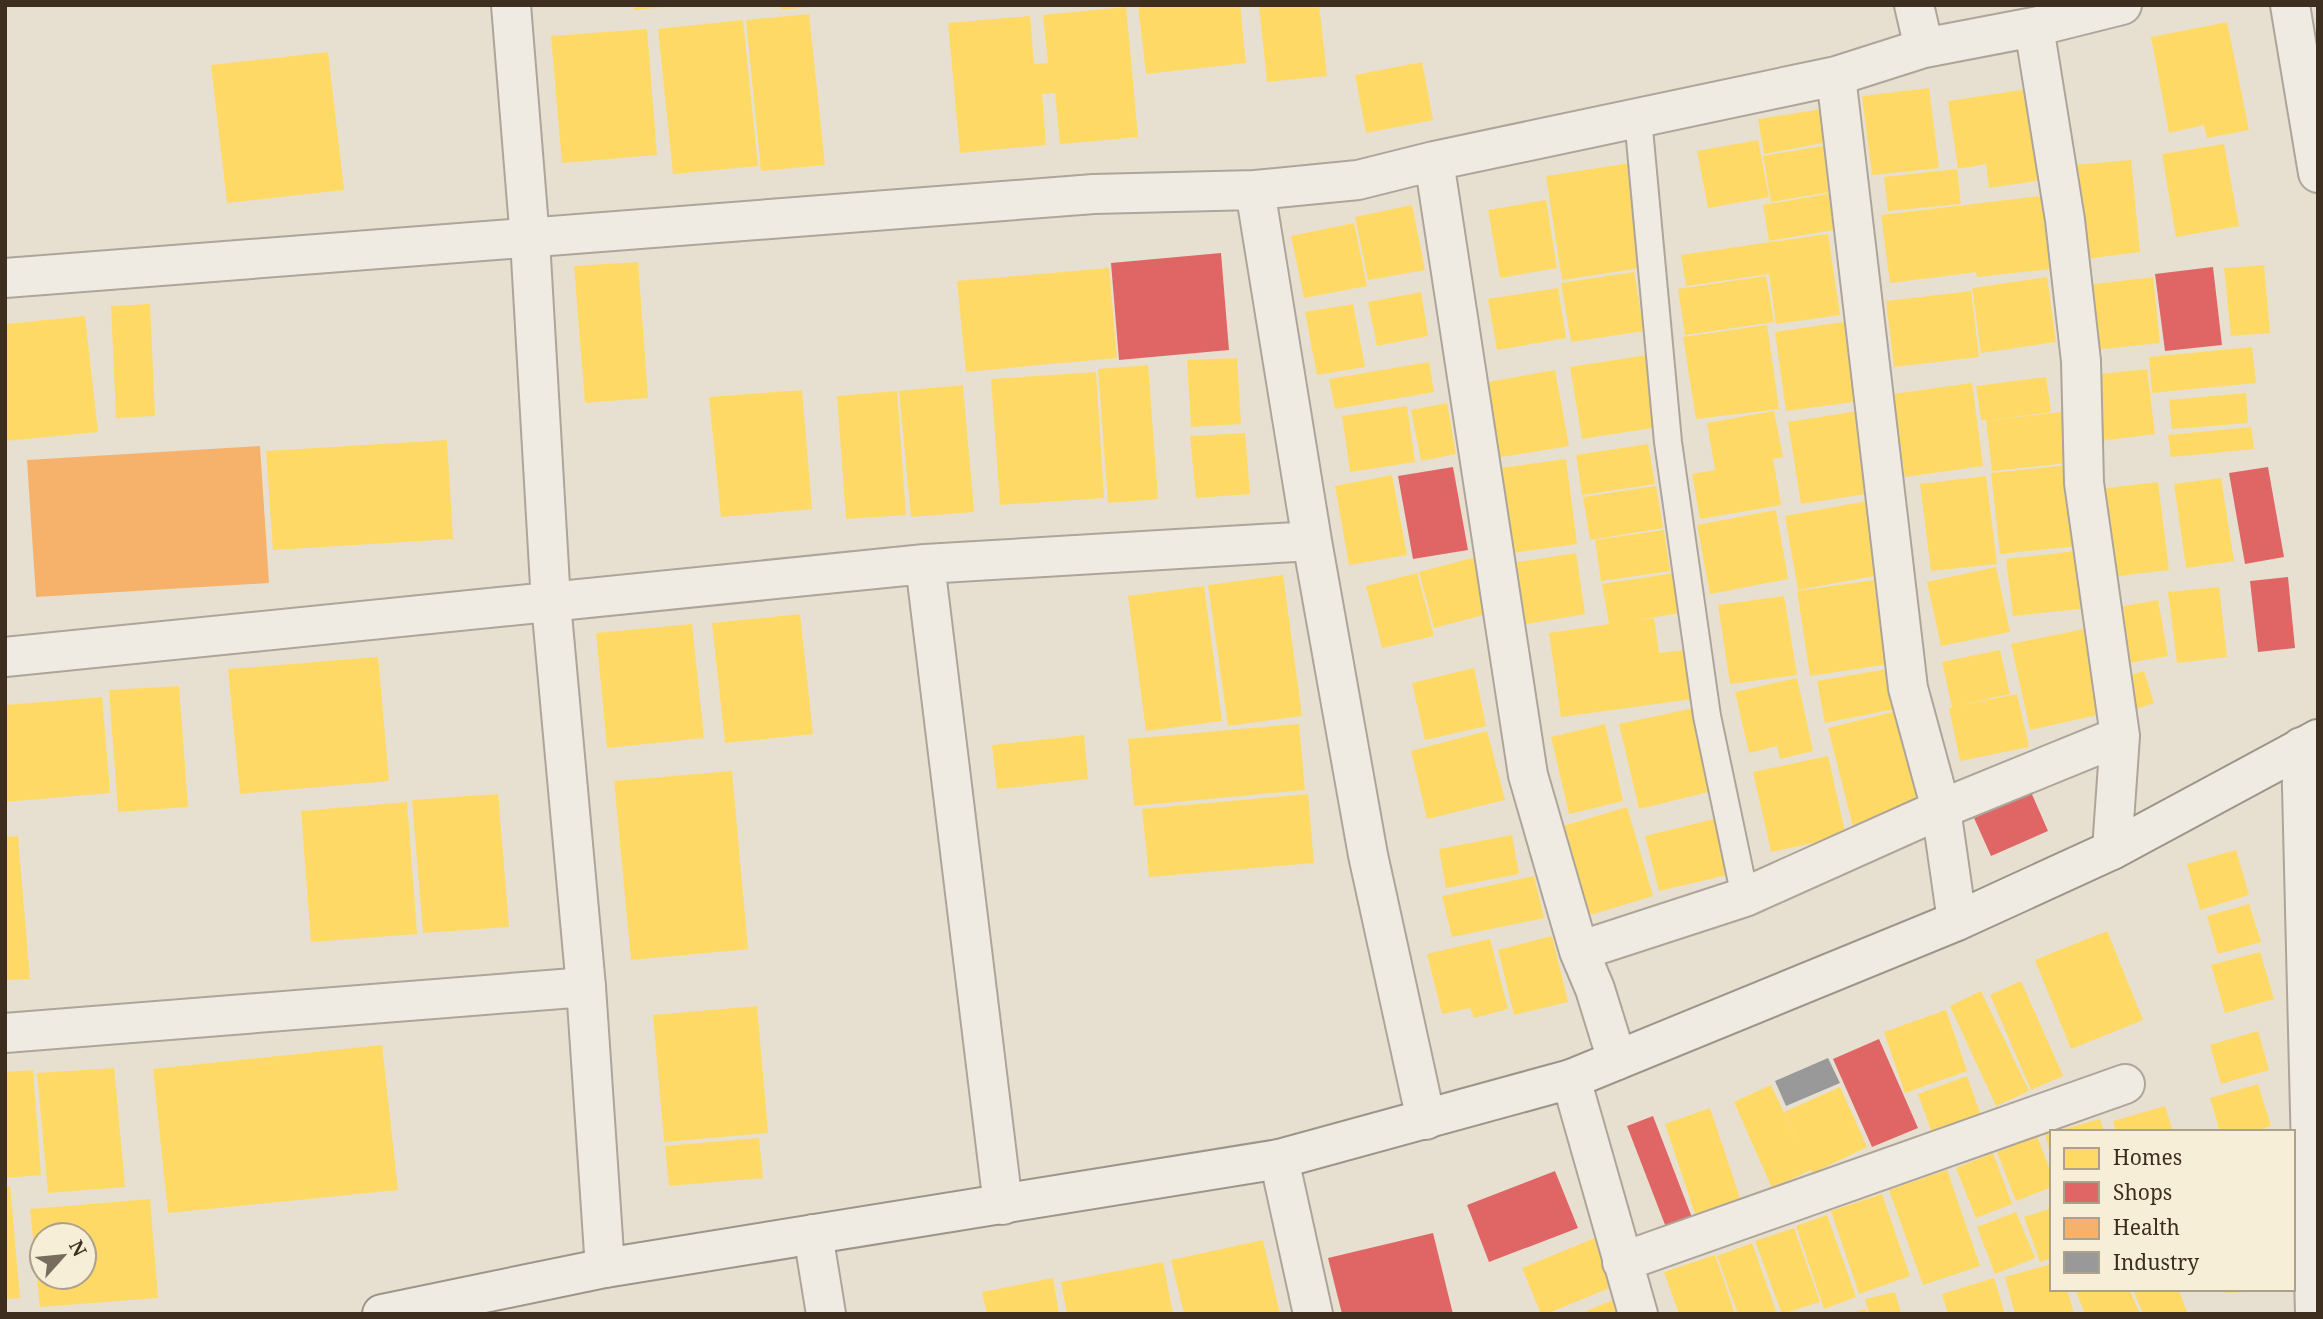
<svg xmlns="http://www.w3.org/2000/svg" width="2323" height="1319" viewBox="0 0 2323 1319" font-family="'Noto Serif',serif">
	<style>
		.homes { fill: #ffd966; fill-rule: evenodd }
		.shops { fill: #e06666 }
		.health { fill: #f6b26b }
		.industry { fill: #999 }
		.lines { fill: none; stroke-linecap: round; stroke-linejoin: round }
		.service-casing { stroke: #ada599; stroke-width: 30 }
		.minor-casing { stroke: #ada599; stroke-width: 42 }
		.tertiary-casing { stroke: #ada599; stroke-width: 42 }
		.secondary-casing { stroke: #9c958a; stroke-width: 42 }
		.service { stroke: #efebe3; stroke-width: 26 }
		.minor { stroke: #efebe3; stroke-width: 38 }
		.tertiary { stroke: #efebe3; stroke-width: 38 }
		.secondary { stroke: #efebe3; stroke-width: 38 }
	</style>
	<rect width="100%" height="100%" fill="#e7e0d1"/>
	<path class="homes" d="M 634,5 L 668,5 L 668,7 L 634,10 Z
		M 781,5 L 811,5 L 811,7 L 781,10 Z
		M 1138,5 L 1240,5 L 1246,63 L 1146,74 Z
		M 1259,5 L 1319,5 L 1327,76 L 1267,82 Z
		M 1126,7 L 1138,137 L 1060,144 L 1055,93 L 1042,94 L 1046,145 L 960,153 L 948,23 L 1030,16 L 1034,64 L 1048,63 L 1043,15 Z
		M 809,14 L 825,165 L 761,171 L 746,20 Z
		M 743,20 L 758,166 L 673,174 L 658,29 Z
		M 2227,22 L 2249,130 L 2207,138 L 2204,125 L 2169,133 L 2151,37 Z
		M 647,29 L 657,155 L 562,163 L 551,36 Z
		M 328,52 L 344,190 L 227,203 L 211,65 Z
		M 1422,62 L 1433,120 L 1366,133 L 1355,75 Z
		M 1929,88 L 1939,168 L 1872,175 L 1862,96 Z
		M 2034,88 L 2048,179 L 1989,188 L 1986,164 L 1958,169 L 1948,101 Z
		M 1822,109 L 1828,142 L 1764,154 L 1758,119 Z
		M 1758,140 L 1769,197 L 1708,208 L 1697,151 Z
		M 2224,144 L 2239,226 L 2176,237 L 2162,154 Z
		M 1828,145 L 1836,191 L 1771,202 L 1763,156 Z
		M 2131,160 L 2140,252 L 2085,259 L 2075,165 Z
		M 1630,163 L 1647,267 L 1562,280 L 1546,176 Z
		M 1957,169 L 1961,204 L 1888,211 L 1884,177 Z
		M 1839,192 L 1845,228 L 1769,241 L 1763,205 Z
		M 2041,196 L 2050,269 L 1977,277 L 1976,272 L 1890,283 L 1881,215 Z
		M 1546,200 L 1557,268 L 1500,278 L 1488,210 Z
		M 1412,205 L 1425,270 L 1368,280 L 1355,217 Z
		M 1354,223 L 1367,286 L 1304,298 L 1291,236 Z
		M 1828,234 L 1840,315 L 1776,324 L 1769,274 L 1686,286 L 1681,255 Z
		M 638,262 L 648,398 L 585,403 L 574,266 Z
		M 2264,265 L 2270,333 L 2231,336 L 2224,268 Z
		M 1109,268 L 1117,358 L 966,372 L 957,281 Z
		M 1634,272 L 1644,331 L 1571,342 L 1561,283 Z
		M 1766,276 L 1774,322 L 1685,335 L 1678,289 Z
		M 2047,277 L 2056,342 L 1981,353 L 1972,288 Z
		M 2153,277 L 2160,343 L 2094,350 L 2087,285 Z
		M 1558,288 L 1566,338 L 1497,350 L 1488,299 Z
		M 1971,291 L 1979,357 L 1894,367 L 1886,301 Z
		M 1421,292 L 1428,336 L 1377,346 L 1368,302 Z
		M 150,304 L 155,416 L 116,418 L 111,306 Z
		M 1353,304 L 1365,367 L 1317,375 L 1305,312 Z
		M 85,316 L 98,432 L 5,441 L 5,324 Z
		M 1850,321 L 1861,401 L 1786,411 L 1775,332 Z
		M 1767,325 L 1779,409 L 1696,419 L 1683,337 Z
		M 2252,347 L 2256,383 L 2152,393 L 2149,357 Z
		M 1647,355 L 1658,427 L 1582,439 L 1570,367 Z
		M 1237,358 L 1241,424 L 1191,427 L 1187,360 Z
		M 1429,362 L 1434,392 L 1335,409 L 1329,379 Z
		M 1148,365 L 1158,499 L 1108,503 L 1098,369 Z
		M 2147,369 L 2155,434 L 2100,441 L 2092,375 Z
		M 1555,370 L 1569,446 L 1496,458 L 1482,383 Z
		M 1096,372 L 1104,498 L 1000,505 L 991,379 Z
		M 2046,377 L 2051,412 L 1992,420 L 2061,412 L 2067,463 L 1992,471 L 1986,420 L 1981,420 L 1976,386 Z
		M 1972,383 L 1983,466 L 1905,477 L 1893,394 Z
		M 963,385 L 974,512 L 911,517 L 899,391 Z
		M 802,390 L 812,509 L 721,517 L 709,397 Z
		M 897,391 L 906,515 L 846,519 L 837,396 Z
		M 2246,393 L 2248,423 L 2172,429 L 2169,400 Z
		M 1447,403 L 1456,454 L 1421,461 L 1411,410 Z
		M 1407,406 L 1415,462 L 1350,472 L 1342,416 Z
		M 1774,411 L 1783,457 L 1773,459 L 1781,505 L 1700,519 L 1692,474 L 1715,470 L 1707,423 Z
		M 1858,411 L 1872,493 L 1801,504 L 1788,422 Z
		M 2251,427 L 2254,449 L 2171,457 L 2168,435 Z
		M 1245,433 L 1250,494 L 1196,498 L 1190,436 Z
		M 447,440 L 453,539 L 273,550 L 266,451 Z
		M 1648,444 L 1655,484 L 1582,495 L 1576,455 Z
		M 1566,459 L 1577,544 L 1505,554 L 1493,469 Z
		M 2070,465 L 2078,546 L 2000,554 L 1991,473 Z
		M 1392,475 L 1407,555 L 1349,565 L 1335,486 Z
		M 1986,476 L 1997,564 L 1931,571 L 1920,484 Z
		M 2221,478 L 2234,561 L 2186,568 L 2174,484 Z
		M 2158,482 L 2169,570 L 2110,577 L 2099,489 Z
		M 1656,486 L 1663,528 L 1590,540 L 1583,497 Z
		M 1867,501 L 1880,575 L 1798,590 L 1785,516 Z
		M 1776,510 L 1788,579 L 1710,594 L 1697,525 Z
		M 1664,530 L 1670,571 L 1601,581 L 1595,540 Z
		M 2075,551 L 2081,609 L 2013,616 L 2006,559 Z
		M 1576,553 L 1585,614 L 1521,625 L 1512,563 Z
		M 1476,557 L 1491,613 L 1434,628 L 1419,572 Z
		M 1996,567 L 2010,632 L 1941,646 L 1927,582 Z
		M 1417,573 L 1434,636 L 1382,648 L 1366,586 Z
		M 1675,573 L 1681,613 L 1636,620 L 1654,618 L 1659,653 L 1685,650 L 1692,699 L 1561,717 L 1549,633 L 1609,624 L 1602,584 Z
		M 1283,575 L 1302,716 L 1228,726 L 1208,585 Z
		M 1875,580 L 1889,664 L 1810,676 L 1797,591 Z
		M 1204,586 L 1222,721 L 1146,731 L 1128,596 Z
		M 2219,587 L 2227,657 L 2177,663 L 2168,592 Z
		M 1784,596 L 1797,675 L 1730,684 L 1718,605 Z
		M 2158,600 L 2168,656 L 2123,664 L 2113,608 Z
		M 800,614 L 813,734 L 725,743 L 712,623 Z
		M 692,624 L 704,738 L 607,748 L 596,633 Z
		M 2088,628 L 2106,713 L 2030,730 L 2011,644 Z
		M 2000,650 L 2010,694 L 1957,706 L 2017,694 L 2029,747 L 1960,761 L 1949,708 L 1952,707 L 1942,662 Z
		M 378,657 L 389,781 L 240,794 L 228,669 Z
		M 1474,668 L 1486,726 L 1425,740 L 1412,683 Z
		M 1888,669 L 1895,709 L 1825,723 L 1817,681 Z
		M 2144,671 L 2154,703 L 2125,713 L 2114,680 Z
		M 1797,678 L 1813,751 L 1780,759 L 1777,746 L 1749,753 L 1735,692 Z
		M 179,686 L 188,807 L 118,812 L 109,690 Z
		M 102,697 L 110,793 L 5,802 L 5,705 Z
		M 1694,708 L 1713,791 L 1639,809 L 1619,724 Z
		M 1897,711 L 1922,809 L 1853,827 L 1828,728 Z
		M 1299,724 L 1305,790 L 1134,806 L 1128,739 Z
		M 1605,724 L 1623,801 L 1569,814 L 1551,737 Z
		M 1487,731 L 1505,800 L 1427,819 L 1411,751 Z
		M 1084,735 L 1088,779 L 997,789 L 992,745 Z
		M 1828,756 L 1846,836 L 1771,852 L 1753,772 Z
		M 732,771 L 748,949 L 631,960 L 614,781 Z
		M 498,794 L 509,927 L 423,933 L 412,800 Z
		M 1308,794 L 1314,863 L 1149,877 L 1142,809 Z
		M 407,802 L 417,934 L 311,942 L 301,811 Z
		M 1627,807 L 1653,896 L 1587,916 L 1560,827 Z
		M 1718,818 L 1731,874 L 1659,891 L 1645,836 Z
		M 1512,835 L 1519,874 L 1446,888 L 1439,849 Z
		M 18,836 L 30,979 L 5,980 L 5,837 Z
		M 2236,850 L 2249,895 L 2200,910 L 2187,864 Z
		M 1534,876 L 1544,918 L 1452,937 L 1442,896 Z
		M 2249,904 L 2261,942 L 2218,954 L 2207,916 Z
		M 2107,931 L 2143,1020 L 2071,1049 L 2035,960 Z
		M 1552,936 L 1568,1002 L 1514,1015 L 1498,950 Z
		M 1490,939 L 1508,1009 L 1474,1018 L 1470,1008 L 1442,1014 L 1427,954 Z
		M 2260,952 L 2274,999 L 2225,1013 L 2211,965 Z
		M 2021,981 L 2063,1076 L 2031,1090 L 1990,995 Z
		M 1981,991 L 2029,1091 L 1996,1106 L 1950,1006 Z
		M 757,1006 L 768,1133 L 664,1142 L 653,1015 Z
		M 1946,1010 L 1967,1071 L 1905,1093 L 1884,1032 Z
		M 2258,1031 L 2269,1070 L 2221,1084 L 2210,1045 Z
		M 382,1045 L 398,1190 L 168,1213 L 153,1069 Z
		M 114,1068 L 125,1187 L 48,1193 L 37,1073 Z
		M 33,1070 L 41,1175 L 5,1178 L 5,1072 Z
		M 1967,1076 L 1984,1124 L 1935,1141 L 1918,1094 Z
		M 2258,1084 L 2271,1126 L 2252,1132 L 2220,1132 L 2210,1098 Z
		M 1771,1085 L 1803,1154 L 1784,1112 L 1840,1087 L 1867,1147 L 1813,1173 L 1811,1170 L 1772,1188 L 1734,1102 Z
		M 2165,1106 L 2173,1132 L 2116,1132 L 2113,1121 Z
		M 1710,1108 L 1741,1201 L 1696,1217 L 1665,1124 Z
		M 2100,1119 L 2104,1132 L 2057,1132 L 2057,1131 Z
		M 2052,1132 L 2052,1156 L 2051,1156 L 2045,1134 Z
		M 2037,1136 L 2052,1175 L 2052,1187 L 2016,1201 L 1997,1152 Z
		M 759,1138 L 763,1178 L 669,1186 L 665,1146 Z
		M 1993,1153 L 2012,1204 L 1976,1218 L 1956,1168 Z
		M 1947,1170 L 1980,1266 L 1923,1285 L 1889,1190 Z
		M 10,1186 L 20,1298 L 5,1299 L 5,1187 Z
		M 1882,1194 L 1910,1276 L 1859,1294 L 1831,1211 Z
		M 150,1199 L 158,1298 L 40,1307 L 30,1209 ZM 42,1235 L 84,1235 L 84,1277 L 42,1277 Z
		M 2052,1208 L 2052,1258 L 2040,1262 L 2024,1217 Z
		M 2016,1212 L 2035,1258 L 1995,1274 L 1977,1227 Z
		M 1827,1215 L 1856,1297 L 1824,1309 L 1796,1226 Z
		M 1794,1228 L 1820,1302 L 1782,1314 L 1755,1241 Z
		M 1602,1235 L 1622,1283 L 1546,1314 L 1541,1314 L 1522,1268 Z
		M 1263,1240 L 1280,1314 L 1184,1314 L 1171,1260 Z
		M 1752,1243 L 1777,1314 L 1738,1314 L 1717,1256 Z
		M 1715,1255 L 1735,1314 L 1679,1314 L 1664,1272 Z
		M 1163,1262 L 1173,1314 L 1067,1314 L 1061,1282 Z
		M 2052,1264 L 2052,1289 L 2067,1289 L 2074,1314 L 2015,1314 L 2005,1277 Z
		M 1053,1278 L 1059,1314 L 987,1314 L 982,1292 Z
		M 1994,1278 L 2005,1314 L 1948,1314 L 1942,1294 Z
		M 2075,1289 L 2129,1289 L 2140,1314 L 2085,1314 Z
		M 2133,1289 L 2178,1289 L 2188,1314 L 2143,1314 Z
		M 2226,1289 L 2264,1289 L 2264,1291 L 2226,1293 Z
		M 1895,1292 L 1901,1314 L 1869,1314 L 1865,1299 Z
		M 1618,1298 L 1625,1314 L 1579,1314 Z
		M 1866,1309 L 1867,1314 L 1849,1314 L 1849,1313 Z"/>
	<path class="shops" d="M 1221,253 L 1229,350 L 1119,360 L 1111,263 Z
		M 2213,267 L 2222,345 L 2165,351 L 2155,274 Z
		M 1453,467 L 1468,550 L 1413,559 L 1398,476 Z
		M 2268,467 L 2284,557 L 2245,564 L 2229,473 Z
		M 2288,577 L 2295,648 L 2258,652 L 2250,581 Z
		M 2031,792 L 2048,831 L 1991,856 L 1974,818 Z
		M 1879,1039 L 1918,1128 L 1872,1147 L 1833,1059 Z
		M 1653,1116 L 1693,1220 L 1667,1230 L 1627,1126 Z
		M 1555,1171 L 1578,1228 L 1489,1262 L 1467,1205 Z
		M 1433,1233 L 1453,1314 L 1342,1314 L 1328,1258 Z"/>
	<path class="health" d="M 260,446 L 269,583 L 36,597 L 27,460 Z"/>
	<path class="industry" d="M 1828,1058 L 1840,1083 L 1786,1106 L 1775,1081 Z"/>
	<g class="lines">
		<g class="service-casing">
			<path id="service" d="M 1638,118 L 1668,442 L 1707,716 L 1745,897"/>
		</g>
		<g class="minor-casing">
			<path id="minor" d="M 1914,5 L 1924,48
				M 2290,5 L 2318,173
				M 2034,27 L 2065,220 L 2081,361 L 2084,483 L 2120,736 L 2112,850
				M 1836,76 L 1908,688 L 1941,809 L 1957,921
				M 1434,161 L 1528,775 L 1579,951 L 1595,989 L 1617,1060
				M 5,278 L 1094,194 L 1255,190
				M 925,564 L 1003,1205
				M 5,657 L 925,564 L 1312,541
				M 2301,747 L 2315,1314
				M 1579,951 L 1745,897 L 1941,809 L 2120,736
				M 5,1033 L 586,987
				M 1571,1079 L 1638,1314
				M 1426,1120 L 1368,855 L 1312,541 L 1255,190 L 1358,180 L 1434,161 L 1836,76 L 1924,48 L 2034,27 L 2122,5
				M 1279,1159 L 1313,1314
				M 813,1234 L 826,1314
				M 1622,1262 L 2125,1084"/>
		</g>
		<g class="tertiary-casing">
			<path id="tertiary" d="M 511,5 L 530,240 L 551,603 L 586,987 L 605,1268"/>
		</g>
		<g class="secondary-casing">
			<path id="secondary" d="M 382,1314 L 605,1268 L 1279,1159 L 1571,1079 L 1957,921 L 2112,850 L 2318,739"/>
		</g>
		<use href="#service" class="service"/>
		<use href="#minor" class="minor"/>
		<use href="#tertiary" class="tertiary"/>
		<use href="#secondary" class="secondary"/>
	</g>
	<rect width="2323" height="1319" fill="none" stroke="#3d2e20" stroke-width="14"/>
	<rect x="2050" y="1130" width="245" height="161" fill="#f7eed8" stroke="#ada18e" stroke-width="2"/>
	<rect x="2064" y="1148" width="35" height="21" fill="#ffd966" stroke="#ada18e" stroke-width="2"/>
	<text x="2113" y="1165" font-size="21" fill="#3d2e20">Homes</text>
	<rect x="2064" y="1182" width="35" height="21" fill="#e06666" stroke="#ada18e" stroke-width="2"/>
	<text x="2113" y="1200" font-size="21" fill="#3d2e20">Shops</text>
	<rect x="2064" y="1218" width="35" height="21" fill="#f6b26b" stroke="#ada18e" stroke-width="2"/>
	<text x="2113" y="1235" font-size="21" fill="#3d2e20">Health</text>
	<rect x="2064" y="1252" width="35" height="21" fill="#999999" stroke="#ada18e" stroke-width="2"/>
	<text x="2113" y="1270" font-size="21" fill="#3d2e20">Industry</text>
	<g transform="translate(63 1256) rotate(63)"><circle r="33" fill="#f7eed8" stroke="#ada18e" stroke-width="2"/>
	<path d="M0-5L12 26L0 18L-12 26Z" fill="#786c5e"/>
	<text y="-10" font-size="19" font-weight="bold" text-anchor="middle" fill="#3d2e20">N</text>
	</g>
</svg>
